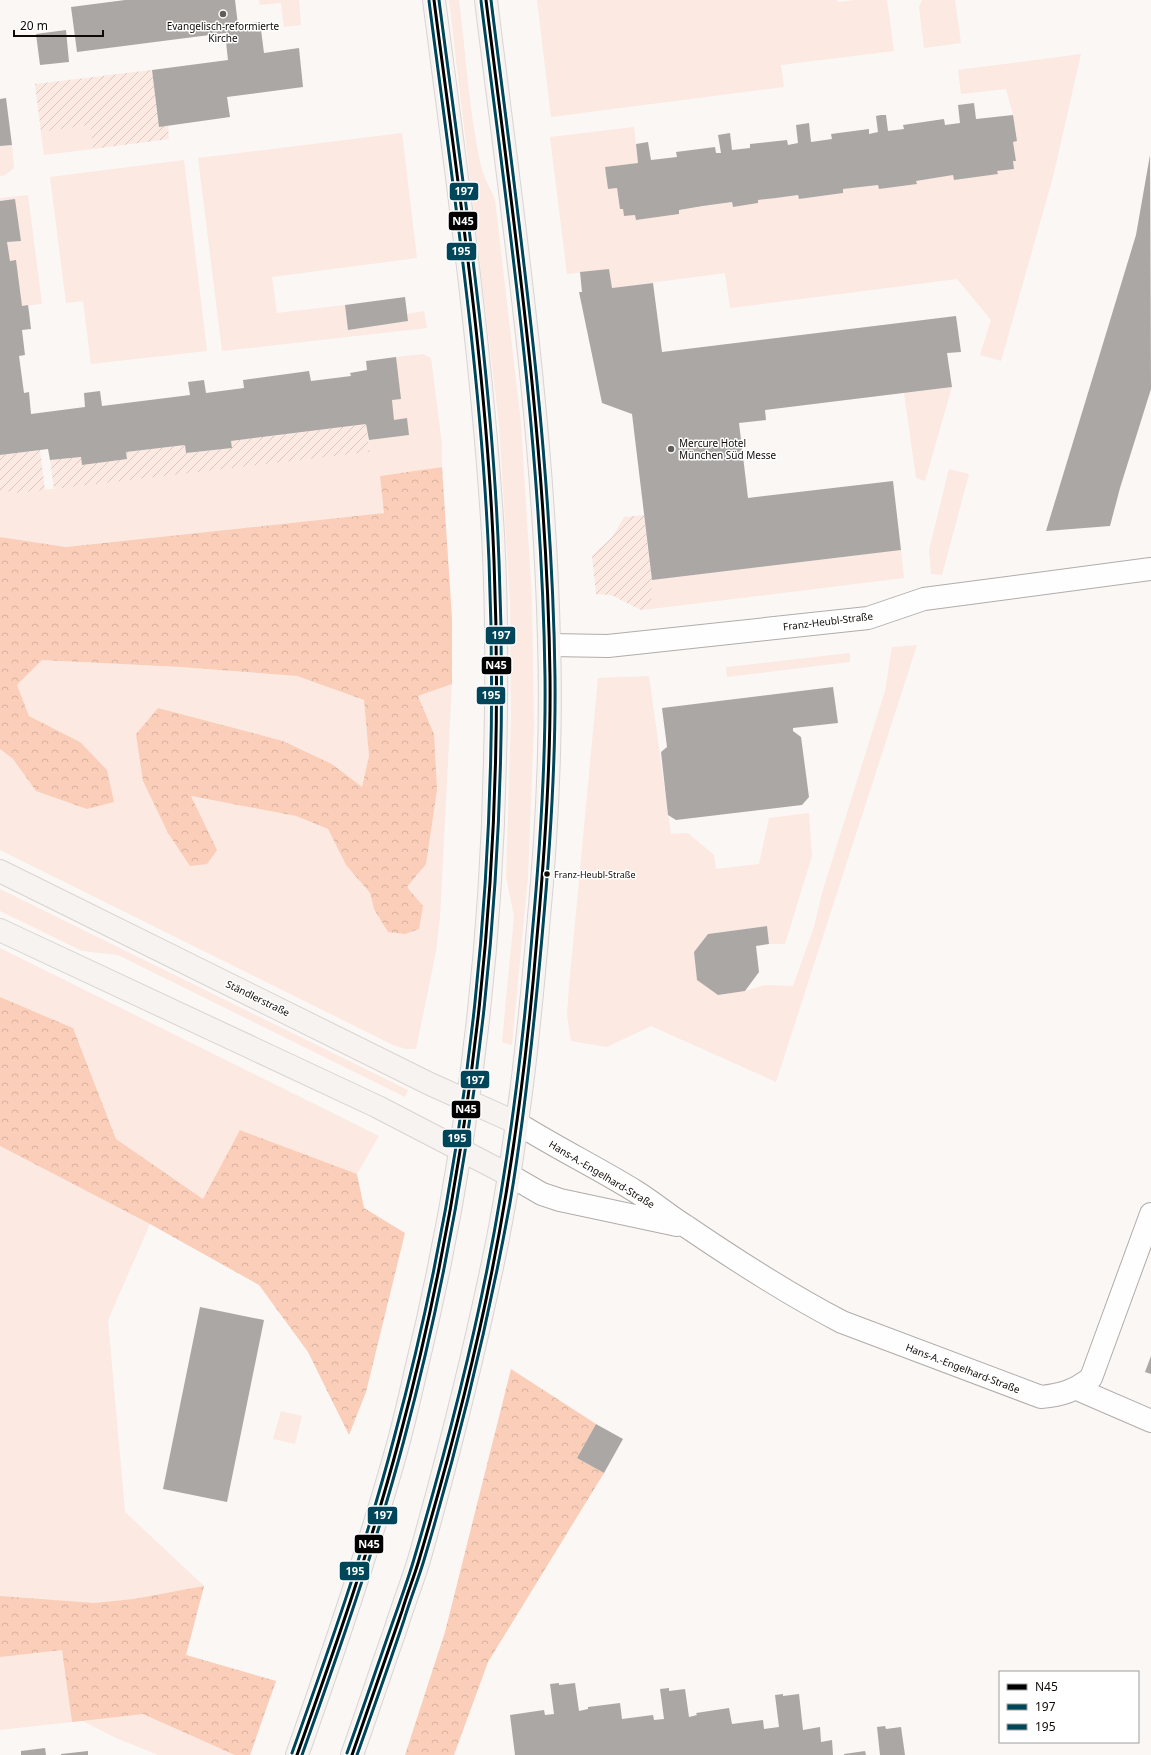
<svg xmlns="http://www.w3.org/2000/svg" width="1151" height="1755" viewBox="0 0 1151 1755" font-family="'Noto Sans',sans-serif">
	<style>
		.green { fill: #fce9e1 }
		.forest { fill: url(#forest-crowns) }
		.garden { fill: url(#garden-furrows) }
		.building { fill: #aba7a4 }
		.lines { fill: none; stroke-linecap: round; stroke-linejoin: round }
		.minor-casing { stroke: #b1acaa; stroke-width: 24 }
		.major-casing { stroke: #d7d4d3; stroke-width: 24 }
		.minor { stroke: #fefefe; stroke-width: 22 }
		.major { stroke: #f7f3f1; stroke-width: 22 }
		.bus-1-casing { stroke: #fff; stroke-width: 6 }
		.bus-2-casing { stroke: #fff; stroke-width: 6 }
		.bus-3-casing { stroke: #fff; stroke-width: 6 }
		.bus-1 { stroke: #000; stroke-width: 3 }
		.bus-2 { stroke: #00465a; stroke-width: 3 }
		.bus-3 { stroke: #00465a; stroke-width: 3 }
		.poi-dot { fill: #615d5a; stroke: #fff; stroke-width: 1.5 }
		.bus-dot { fill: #0f0a07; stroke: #fff; stroke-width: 1.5 }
		.labels { text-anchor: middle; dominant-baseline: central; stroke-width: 3; stroke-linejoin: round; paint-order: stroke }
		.bus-label { font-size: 9px; fill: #0f0a07; stroke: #fff; text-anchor: start }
		.poi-label { font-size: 10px; fill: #0f0a07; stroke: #fff }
		.street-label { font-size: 10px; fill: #0f0a07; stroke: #fff }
		.line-badge { stroke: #fff; stroke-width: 1.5 }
		.badge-label { font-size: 11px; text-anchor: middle; font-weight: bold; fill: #fff }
	</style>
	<defs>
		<pattern id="forest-crowns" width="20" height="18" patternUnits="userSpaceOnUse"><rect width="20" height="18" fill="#faceb9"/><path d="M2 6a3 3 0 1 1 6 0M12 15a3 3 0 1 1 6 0" fill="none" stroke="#d5b09e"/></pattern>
		<pattern id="garden-furrows" width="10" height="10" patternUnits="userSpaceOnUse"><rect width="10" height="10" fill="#fce9e1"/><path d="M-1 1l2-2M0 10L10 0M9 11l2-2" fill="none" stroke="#d7c6c0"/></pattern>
	</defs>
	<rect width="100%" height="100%" fill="#faf7f5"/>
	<path class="green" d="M 259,0 L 299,0 L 301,25 L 284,27 L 281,3 L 260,5 Z
		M 449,0 L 459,0 C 466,55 469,113 481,166 C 483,176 491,189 495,200 L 521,423 L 532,601 L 534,725 L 528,877 L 512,1045 L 502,1042 L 514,916 L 506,877 L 511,719 L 510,602 L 499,425 Z
		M 537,0 L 837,0 L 838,2 L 855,0 L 887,0 L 894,51 L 781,65 L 784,87 L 551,117 Z
		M 922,0 L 955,0 L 961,43 L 924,48 L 919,7 Z
		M 1081,54 L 1053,177 L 1001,361 L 980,355 L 991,320 L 957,279 L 730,308 L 725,273 L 612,288 L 609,269 L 567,274 L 550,137 L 634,127 L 638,163 L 605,167 L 608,189 L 617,188 L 620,209 L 623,209 L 624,216 L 635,215 L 636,220 L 679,214 L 679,210 L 732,202 L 733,207 L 758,203 L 758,200 L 798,195 L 799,199 L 843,193 L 843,189 L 878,185 L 879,189 L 916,184 L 916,181 L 953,175 L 954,180 L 997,174 L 997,171 L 1014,169 L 1013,161 L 1016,161 L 1013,142 L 1017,141 L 1013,115 L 1006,89 L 961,94 L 958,70 Z
		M 90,125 L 93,149 L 44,155 L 41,132 Z
		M 402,133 L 417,258 L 272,277 L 277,313 L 345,305 L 348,330 L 408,321 L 407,314 L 424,311 L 427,328 L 222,351 L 198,158 Z
		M 12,145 L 14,168 L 5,175 L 0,176 L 0,146 Z
		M 184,160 L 207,351 L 91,364 L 83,301 L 66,303 L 50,177 Z
		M 28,195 L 42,304 L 22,306 L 10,261 L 7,242 L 21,241 L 15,200 L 0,201 L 0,198 Z
		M 423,354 L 431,358 L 442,444 L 442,467 L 380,476 L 385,513 L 66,547 L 0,537 L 0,490 L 17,493 L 370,452 L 369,440 L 409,435 L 407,418 L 394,420 L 392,400 L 396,357 Z
		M 952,387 L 925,481 L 916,478 L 904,393 Z
		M 949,469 L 969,474 L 942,575 L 931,574 L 929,550 Z
		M 901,550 L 904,578 L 651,609 L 652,580 Z
		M 917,645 L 776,1082 L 651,1026 L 607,1047 L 571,1041 L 567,1015 L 569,987 L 598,678 L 649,676 L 671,834 L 688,833 L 714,855 L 716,869 L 759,864 L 769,818 L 809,813 L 812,856 L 785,944 L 769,944 L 767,926 L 708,934 L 694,952 L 697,980 L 718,995 L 745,991 L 765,985 L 793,986 L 814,927 L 822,893 L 885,691 L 892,647 Z
		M 850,653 L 850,662 L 727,677 L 726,667 Z
		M 42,660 L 180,667 L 297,676 L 364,700 L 369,756 L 362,787 L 332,764 L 283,741 L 158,708 L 136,734 L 217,850 L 190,796 L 296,816 L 328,829 L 346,865 L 370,893 L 374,909 L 423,906 L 407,887 L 426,864 L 434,734 L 418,696 L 452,684 L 440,917 L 436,952 L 416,1049 L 406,1049 L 393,1045 L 0,850 L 0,749 L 13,759 L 36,791 L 80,742 L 29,716 L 17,685 Z
		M 0,889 L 408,1090 L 405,1097 L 118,955 L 82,951 L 0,911 Z
		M 0,948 L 379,1136 L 357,1174 L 241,1130 L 203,1199 L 116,1139 L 73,1028 L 0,997 Z
		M 0,1146 L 150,1224 L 108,1320 L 125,1512 L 204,1586 L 186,1655 L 276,1681 L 250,1755 L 158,1755 L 116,1738 L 71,1715 L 72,1722 L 0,1730 Z
		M 281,1411 L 302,1416 L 295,1444 L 273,1439 Z"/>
	<path class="forest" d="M 442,467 L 452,618 L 452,684 L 418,696 L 434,734 L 437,790 L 426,864 L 407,887 L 423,906 L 419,929 L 405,934 L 388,932 L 374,909 L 370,893 L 346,865 L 328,829 L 296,816 L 191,796 L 217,850 L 207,864 L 190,866 L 168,833 L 143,781 L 136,734 L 158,708 L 283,741 L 332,764 L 362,787 L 369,756 L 364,700 L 297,676 L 180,667 L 42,660 L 17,685 L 29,716 L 80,742 L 107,770 L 114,802 L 87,809 L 36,791 L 13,759 L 0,749 L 0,537 L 66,547 L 384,513 L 380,476 Z
		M 0,997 L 73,1028 L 116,1139 L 203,1199 L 240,1130 L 357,1174 L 364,1208 L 405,1233 L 366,1392 L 349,1435 L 308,1352 L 259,1285 L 150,1224 L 0,1146 Z
		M 511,1369 L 596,1424 L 577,1458 L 604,1473 L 488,1662 L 454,1755 L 405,1755 L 445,1632 Z
		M 204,1586 L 186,1655 L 276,1681 L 250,1755 L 235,1755 L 143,1714 L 72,1722 L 62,1650 L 0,1657 L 0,1596 L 94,1603 L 134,1599 Z"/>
	<path class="garden" d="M 152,70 L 159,126 L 168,126 L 169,139 L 93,149 L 90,125 L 41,132 L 35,84 Z
		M 366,424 L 370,452 L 54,489 L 50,460 L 81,457 L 82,465 L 127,458 L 126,452 L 185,445 L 186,453 L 232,448 L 231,441 Z
		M 40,450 L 45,490 L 17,493 L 0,490 L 0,455 Z
		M 644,515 L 652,580 L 651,609 L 641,610 L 611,595 L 596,594 L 592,556 L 612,537 L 624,517 Z"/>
	<path class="building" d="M 125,0 L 235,0 L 238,25 L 260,22 L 264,53 L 299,48 L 303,87 L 227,97 L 230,117 L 159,127 L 152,70 L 228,60 L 225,33 L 77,52 L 71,7 Z
		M 66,30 L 69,62 L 40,65 L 36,34 Z
		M 6,98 L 12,145 L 0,146 L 0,99 Z
		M 974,103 L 976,119 L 1013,115 L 1017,141 L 1013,142 L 1016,161 L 1013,161 L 1014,169 L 997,171 L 998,174 L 954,180 L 953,175 L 916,181 L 917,184 L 879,189 L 878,185 L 843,189 L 843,193 L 799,199 L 798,195 L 776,198 L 758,200 L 758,203 L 733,207 L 732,202 L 703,206 L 679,210 L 679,214 L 636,220 L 635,215 L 624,216 L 623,209 L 620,209 L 617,188 L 608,189 L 605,167 L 638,163 L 636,144 L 648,142 L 651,160 L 677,157 L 676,152 L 715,147 L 716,153 L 721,153 L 718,135 L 730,133 L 732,150 L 750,148 L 750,144 L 787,140 L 788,145 L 798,143 L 796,125 L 809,123 L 811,142 L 832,139 L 831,134 L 869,129 L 869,134 L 878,132 L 876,116 L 881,115 L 886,115 L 888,131 L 904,129 L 903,125 L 944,119 L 945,125 L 960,123 L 958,105 Z
		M 1150,155 L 1151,389 L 1120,488 L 1110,526 L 1046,531 L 1136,235 Z
		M 15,199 L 21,241 L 7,242 L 10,261 L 16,260 L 22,306 L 28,305 L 29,312 L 31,329 L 22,330 L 25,355 L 19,356 L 24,393 L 29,392 L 31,414 L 85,407 L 84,393 L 100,391 L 102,406 L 190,395 L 188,382 L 204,380 L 206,393 L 244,388 L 243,380 L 309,371 L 311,381 L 351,376 L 350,373 L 367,370 L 366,361 L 396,357 L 401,399 L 392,400 L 394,420 L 407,418 L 409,435 L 369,440 L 366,424 L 231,441 L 232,448 L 186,453 L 185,445 L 126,452 L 127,459 L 82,465 L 81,457 L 50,460 L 48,449 L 0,455 L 0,201 Z
		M 609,269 L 612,288 L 653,283 L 662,352 L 956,316 L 961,352 L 947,353 L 952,387 L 765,410 L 766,420 L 739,423 L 748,498 L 893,481 L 901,550 L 652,580 L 632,414 L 602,403 L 579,292 L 582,292 L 580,272 Z
		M 405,297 L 408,321 L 348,330 L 345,305 Z
		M 833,687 L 838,723 L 793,728 L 793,731 L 801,737 L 809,797 L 802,805 L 676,820 L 668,815 L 661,752 L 667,747 L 662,708 Z
		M 767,926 L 769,944 L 756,946 L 759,972 L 745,991 L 718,995 L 697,980 L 694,952 L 708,934 Z
		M 200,1307 L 264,1320 L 227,1502 L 163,1489 Z
		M 1151,1356 L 1151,1374 L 1145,1372 Z
		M 596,1424 L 623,1439 L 604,1473 L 577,1458 Z
		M 559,1683 L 559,1685 L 575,1683 L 579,1711 L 588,1709 L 588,1707 L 620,1703 L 622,1719 L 653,1715 L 654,1720 L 664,1719 L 660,1689 L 669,1688 L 669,1691 L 685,1689 L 689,1717 L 697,1715 L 696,1713 L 729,1708 L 732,1724 L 763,1720 L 764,1729 L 779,1727 L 775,1695 L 783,1694 L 783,1696 L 799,1694 L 803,1730 L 820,1727 L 821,1742 L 832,1740 L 833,1755 L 515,1755 L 510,1715 L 544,1710 L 545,1715 L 554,1714 L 550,1684 Z
		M 885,1726 L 886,1729 L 901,1727 L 905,1755 L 880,1755 L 877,1727 Z
		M 45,1748 L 46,1755 L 21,1755 L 21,1751 Z
		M 88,1751 L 88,1755 L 61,1755 L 61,1754 Z
		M 865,1751 L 866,1755 L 844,1755 L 844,1754 Z"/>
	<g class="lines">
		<g class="minor-casing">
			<path id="minor" d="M 550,645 L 608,646 L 868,618 L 924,599 L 1151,569
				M 517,1123 C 555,1147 596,1167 635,1191 C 653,1202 669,1216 687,1227 C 737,1261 788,1294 842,1322 L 1041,1397 C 1062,1395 1074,1391 1091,1378 L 1151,1214
				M 509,1175 L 542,1194 L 560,1200 L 677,1225
				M 1077,1389 L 1151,1421"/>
		</g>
		<g class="major-casing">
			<path id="major" d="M 0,871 L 430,1084 L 517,1123
				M 0,930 L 378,1107 L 509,1175
				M 297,1755 C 333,1654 368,1552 397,1448 C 404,1423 410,1396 416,1370 C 465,1170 491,964 495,758 C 497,684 497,609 493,534 C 482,356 457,177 434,0
				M 352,1755 C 367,1713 381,1670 396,1628 C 403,1605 412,1583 419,1560 C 449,1454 476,1347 498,1238 C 518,1136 529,1032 538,928 C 547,833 552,737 549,641 C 544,426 512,213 486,0"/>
		</g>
		<use href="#minor" class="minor"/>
		<use href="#major" class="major"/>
		<g class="bus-1-casing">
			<path id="bus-1" d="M 297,1755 C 334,1651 371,1546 399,1440 C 475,1155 506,856 494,561 C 487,373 458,186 434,0
				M 352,1755 C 369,1707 385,1659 402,1611 C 407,1594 414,1577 419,1560 C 454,1442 486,1316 506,1194 C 520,1109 530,1023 537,937 C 545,850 551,764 550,677 C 547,450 514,225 486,0"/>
		</g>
		<g class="bus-2-casing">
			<path id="bus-2" d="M 302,1755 C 339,1651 376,1546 404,1440 C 480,1155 511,856 499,561 C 492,373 463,186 439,0
				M 357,1755 C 373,1710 389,1665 404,1620 C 410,1600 418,1580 424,1560 C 459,1443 488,1323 510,1203 C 525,1115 534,1026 542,937 C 550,850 556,764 555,677 C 552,450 519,225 491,0"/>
		</g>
		<g class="bus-3-casing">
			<path id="bus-3" d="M 292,1753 C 329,1649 366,1545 394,1438 C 471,1154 501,855 489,561 C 481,373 453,187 429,1
				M 347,1753 C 364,1706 380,1658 397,1610 C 403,1593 409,1576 414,1559 C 449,1441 481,1315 501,1193 C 515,1108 525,1022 532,936 C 540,850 546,764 545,677 C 542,450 509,225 481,1"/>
		</g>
		<use href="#bus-1" class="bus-1"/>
		<use href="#bus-2" class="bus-2"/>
		<use href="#bus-3" class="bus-3"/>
	</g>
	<g class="poi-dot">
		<circle cx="223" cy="14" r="4"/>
		<circle cx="671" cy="449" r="4"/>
	</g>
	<circle class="bus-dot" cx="547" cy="874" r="3.5"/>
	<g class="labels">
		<g class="bus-label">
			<text x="554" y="874">Franz-Heubl-Straße</text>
		</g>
		<g class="poi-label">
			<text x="223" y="26">Evangelisch-reformierte<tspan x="223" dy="12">Kirche</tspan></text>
			<text x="679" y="443" text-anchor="start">Mercure Hotel<tspan x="679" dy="12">München Süd Messe</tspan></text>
		</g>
		<g class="street-label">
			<text transform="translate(828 621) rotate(-7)">Franz-Heubl-Straße</text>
			<text transform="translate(258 998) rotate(26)">Ständlerstraße</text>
			<text transform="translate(602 1174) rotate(31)">Hans-A.-Engelhard-Straße</text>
			<text transform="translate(963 1368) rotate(21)">Hans-A.-Engelhard-Straße</text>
		</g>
	</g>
	<g class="line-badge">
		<rect x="449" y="182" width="30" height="19" rx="4" fill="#00465a"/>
		<rect x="448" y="211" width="30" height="20" rx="4" fill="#000"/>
		<rect x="446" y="242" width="31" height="19" rx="4" fill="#00465a"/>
		<rect x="485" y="626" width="31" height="19" rx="4" fill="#00465a"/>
		<rect x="481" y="656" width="31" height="19" rx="4" fill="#000"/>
		<rect x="476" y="686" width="30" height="19" rx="4" fill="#00465a"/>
		<rect x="460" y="1070" width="30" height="19" rx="4" fill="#00465a"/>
		<rect x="451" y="1100" width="30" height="19" rx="4" fill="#000"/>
		<rect x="442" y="1129" width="30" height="19" rx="4" fill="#00465a"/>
		<rect x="367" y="1506" width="31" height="19" rx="4" fill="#00465a"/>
		<rect x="354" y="1534" width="30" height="20" rx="4" fill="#000"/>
		<rect x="339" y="1561" width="31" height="20" rx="4" fill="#00465a"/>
	</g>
	<g class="badge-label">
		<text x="464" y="195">197</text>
		<text x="463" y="225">N45</text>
		<text x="461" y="255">195</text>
		<text x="501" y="639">197</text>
		<text x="496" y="669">N45</text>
		<text x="491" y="699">195</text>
		<text x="475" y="1084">197</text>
		<text x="466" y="1113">N45</text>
		<text x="457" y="1142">195</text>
		<text x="383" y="1519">197</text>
		<text x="369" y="1548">N45</text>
		<text x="355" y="1575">195</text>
	</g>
	<rect x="999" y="1671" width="140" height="72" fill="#ffffff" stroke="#9f9d9c"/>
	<rect x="1007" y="1684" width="20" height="6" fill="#000000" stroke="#9f9d9c"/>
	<text x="1035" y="1691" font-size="12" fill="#0f0a07">N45</text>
	<rect x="1007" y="1704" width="20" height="6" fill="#00465a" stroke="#9f9d9c"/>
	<text x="1035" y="1711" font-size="12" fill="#0f0a07">197</text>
	<rect x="1007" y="1724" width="20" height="6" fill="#00465a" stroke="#9f9d9c"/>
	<text x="1035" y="1731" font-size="12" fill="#0f0a07">195</text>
	<path d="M14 30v6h89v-6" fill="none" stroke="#0f0a07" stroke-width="2"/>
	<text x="20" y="30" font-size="12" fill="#0f0a07" stroke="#ffffff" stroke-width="3" paint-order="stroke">20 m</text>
</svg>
